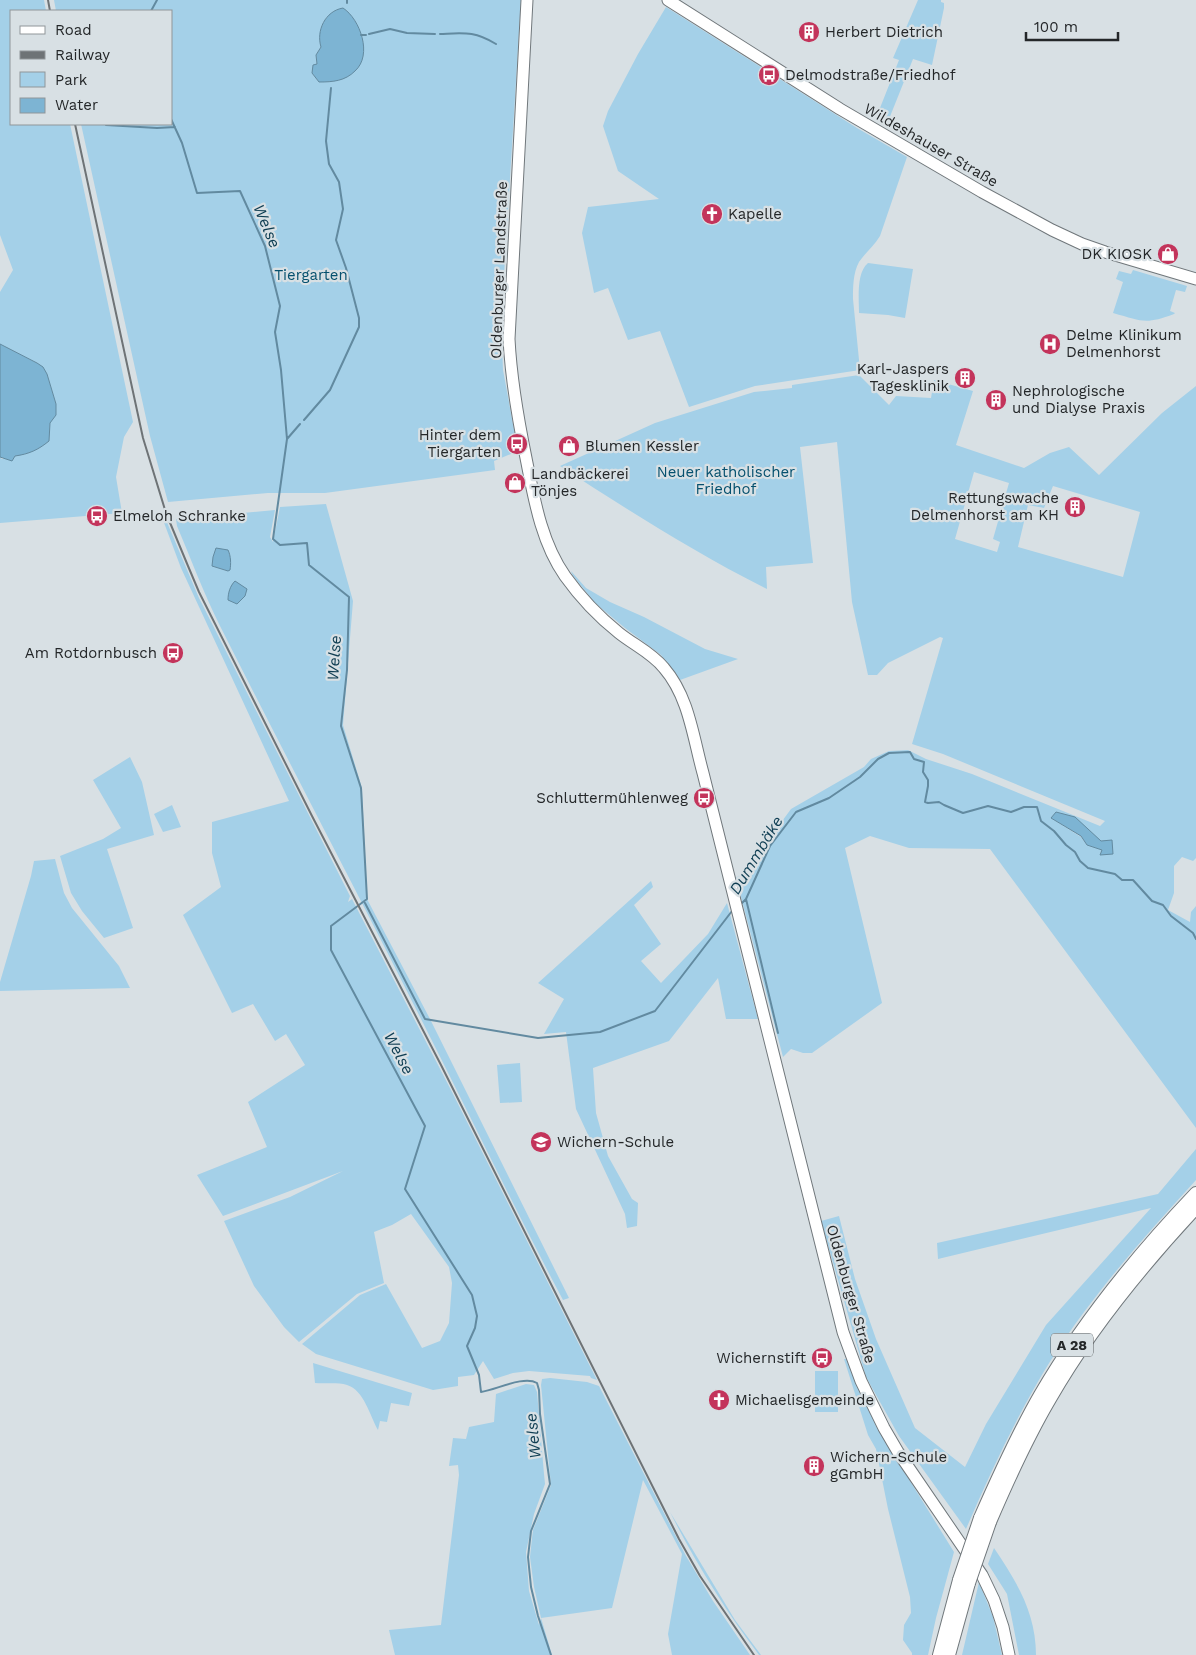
<svg xmlns="http://www.w3.org/2000/svg" width="1196" height="1655" viewBox="0 0 1196 1655" font-family="'Work Sans',sans-serif">
	<style>
		.green { fill: #a4d0e8; fill-rule: evenodd }
		.water { fill: #7db4d3; stroke: #628aa0 }
		.lines { fill: none; stroke-linecap: round; stroke-linejoin: round }
		.stream { stroke: #628aa0; stroke-width: 2 }
		.major-casing { stroke: #70777b; stroke-width: 13 }
		.highway-casing { stroke: #70777b; stroke-width: 14 }
		.major { stroke: #fff; stroke-width: 11 }
		.highway { stroke: #fff; stroke-width: 12 }
		.rail { stroke: #6e7376; stroke-width: 2 }
		.highway-bridge-casing { stroke: #70777b; stroke-width: 14; stroke-linecap: butt }
		.highway-bridge { stroke: #fff; stroke-width: 12 }
		.labels { text-anchor: middle; dominant-baseline: central; stroke-width: 4.5; stroke-linejoin: round; paint-order: stroke }
		.shield { fill: #d8e0e4; stroke: #5a5e61; stroke-width: 1 }
		.shield-label { font-size: 14px; font-weight: bold; fill: #242729 }
		.poi-label { font-size: 15px; fill: #242729; stroke: #d8e0e4; text-anchor: start }
		.street-label { font-size: 15px; fill: #242729; stroke: #d8e0e4 }
		.park-label { font-size: 15px; fill: #05506e; stroke: #d8e0e4 }
		.water-label { font-size: 16px; font-style: italic; fill: #0e3d52; stroke: #d8e0e4 }
	</style>
	<rect width="100%" height="100%" fill="#d8e0e4"/>
	<path class="green" d="M 0,0 L 44,0 L 46,11 L 11,11 L 11,124 L 70,124 L 133,422 L 124,437 L 116,477 L 122,513 L 0,523 L 0,457 L 2,459 C 23,454 31,455 49,441 L 50,423 L 56,404 L 47,374 L 37,363 L 0,344 L 0,292 L 13,270 L 0,235 Z
		M 54,0 L 521,0 L 501,324 L 503,370 L 518,451 L 494,461 L 495,470 L 325,493 L 268,493 L 168,502 L 150,436 L 81,124 L 171,124 L 171,11 L 56,11 ZM 337,10 L 346,10 L 355,21 L 333,82 L 319,82 L 312,73 L 317,64 L 316,55 L 321,47 L 321,27 L 326,18 Z
		M 918,0 L 941,0 L 941,2 L 944,3 L 944,8 L 932,65 L 913,59 L 887,124 L 876,118 L 899,60 L 893,58 Z
		M 666,7 L 857,128 L 907,157 L 880,236 C 874,246 865,253 859,262 C 853,273 853,287 853,299 L 860,370 L 755,386 L 689,407 L 660,331 L 628,340 L 608,288 L 594,293 L 582,233 L 588,207 L 659,199 L 618,171 L 603,126 L 608,111 L 638,54 Z
		M 868,263 L 913,269 L 905,318 L 888,315 L 859,313 C 859,299 856,273 868,263 Z
		M 1133,270 L 1187,286 L 1185,292 L 1176,290 L 1170,311 L 1175,313 L 1174,314 C 1145,325 1142,321 1113,313 L 1123,282 L 1116,279 L 1119,271 L 1131,274 Z
		M 859,375 L 889,405 L 896,396 L 931,398 L 934,380 L 973,391 L 956,445 L 1024,468 L 1050,453 L 1069,447 L 1099,475 L 1162,413 L 1196,386 L 1196,858 L 1193,861 L 1182,857 L 1174,866 L 1174,893 L 1168,910 L 1190,922 L 1191,912 L 1196,906 L 1196,1128 L 990,849 L 909,848 L 870,836 L 845,848 L 882,1003 L 812,1053 L 803,1053 L 791,1049 L 783,1057 L 736,878 L 746,870 L 791,809 L 864,767 L 871,759 L 889,751 L 908,750 L 926,759 L 972,774 L 1100,826 L 1105,821 L 943,754 L 912,744 L 943,638 L 940,637 L 888,663 L 877,675 L 868,675 L 852,602 L 837,442 L 800,447 L 813,563 L 766,567 L 767,589 C 695,553 628,510 560,466 L 655,423 L 754,392 L 792,388 L 792,385 ZM 974,472 L 1009,483 L 993,539 L 1000,542 L 997,552 L 955,539 ZM 1053,486 L 1140,512 L 1123,577 L 1018,547 L 1028,505 L 1044,508 ZM 1051,818 L 1091,832 L 1113,854 L 1100,854 L 1102,850 L 1087,845 L 1081,837 Z
		M 326,504 L 353,601 L 343,725 L 362,788 L 367,899 L 430,1019 L 569,1298 L 563,1300 C 513,1206 468,1111 420,1017 C 354,886 286,757 220,626 C 204,594 191,559 177,526 L 176,519 L 275,510 L 270,537 L 273,542 L 280,507 ZM 216,549 L 230,554 L 230,566 L 227,571 L 213,566 Z
		M 163,520 L 166,520 L 199,598 L 350,896 L 348,902 L 352,899 L 451,1090 L 597,1380 L 591,1378 L 590,1376 L 529,1371 L 513,1373 L 494,1379 L 483,1361 L 474,1375 L 458,1377 L 458,1386 L 433,1390 L 316,1354 L 302,1344 L 360,1295 L 386,1284 L 422,1348 L 440,1341 L 449,1323 L 452,1283 L 449,1267 L 411,1214 L 392,1225 L 374,1232 L 384,1283 L 357,1294 L 299,1342 L 284,1327 L 254,1286 L 224,1221 L 290,1197 L 343,1171 L 223,1216 L 197,1175 L 267,1147 L 248,1102 L 305,1065 L 286,1034 L 275,1041 L 253,1004 L 232,1013 L 183,915 L 221,887 L 212,853 L 212,822 L 289,801 L 181,568 Z
		M 571,571 L 586,588 L 610,602 L 644,617 L 705,649 L 738,659 L 680,680 L 661,655 L 625,628 L 595,603 L 573,576 Z
		M 130,757 L 142,782 L 154,835 L 107,849 L 133,928 L 104,938 L 82,911 L 71,893 L 60,856 L 103,839 L 121,828 L 93,780 Z
		M 172,805 L 181,827 L 163,832 L 154,814 Z
		M 55,859 L 64,893 L 72,908 L 119,966 L 130,988 L 0,991 L 0,982 L 31,876 L 34,861 Z
		M 651,881 L 653,887 L 634,905 L 661,944 L 641,961 L 661,983 L 708,934 L 727,903 L 758,1019 L 726,1019 L 718,978 L 669,1041 L 593,1068 L 596,1113 L 608,1156 L 632,1199 L 638,1203 L 637,1226 L 627,1228 L 625,1214 L 576,1109 L 566,1032 L 544,1034 L 564,999 L 538,983 Z
		M 520,1063 L 522,1102 L 500,1103 L 497,1065 Z
		M 1196,1149 L 1196,1180 C 1144,1237 1093,1294 1051,1360 C 1018,1413 991,1471 966,1529 L 899,1436 L 866,1377 L 821,1221 L 839,1216 L 855,1279 L 876,1339 L 915,1428 L 965,1467 L 986,1424 L 1046,1325 L 1151,1208 L 938,1259 L 937,1243 L 1158,1194 Z
		M 844,1359 L 848,1359 L 876,1426 L 954,1552 L 936,1618 L 928,1655 L 912,1655 L 912,1653 L 903,1640 L 904,1625 L 911,1613 L 910,1597 L 888,1509 L 876,1449 L 868,1435 Z
		M 313,1363 L 412,1393 L 409,1406 L 391,1403 L 387,1422 L 380,1421 L 378,1430 C 370,1416 364,1390 347,1385 C 338,1382 325,1384 315,1383 Z
		M 815,1371 L 838,1371 L 838,1412 L 815,1412 Z
		M 550,1378 L 587,1382 L 599,1386 L 686,1556 L 713,1601 L 750,1655 L 672,1655 L 668,1634 L 682,1554 L 643,1480 L 612,1608 L 541,1618 L 552,1655 L 395,1655 L 389,1630 L 441,1625 L 459,1475 L 458,1465 L 449,1466 L 453,1438 L 466,1439 L 469,1427 L 494,1422 L 496,1394 L 526,1384 L 534,1385 L 537,1392 L 544,1474 L 545,1484 L 534,1514 L 526,1552 L 529,1591 L 539,1625 L 541,1618 L 534,1587 L 530,1557 L 532,1538 L 533,1530 L 551,1485 L 541,1385 L 542,1379 Z
		M 670,1512 L 735,1620 L 761,1655 L 759,1655 C 725,1610 695,1562 670,1512 Z
		M 994,1548 C 1017,1582 1036,1613 1036,1655 L 1019,1655 L 1007,1594 L 988,1564 Z
		M 979,1582 L 993,1617 L 1002,1655 L 962,1655 Z"/>
	<path class="water" d="M 343,8 C 360,19 373,55 355,71 C 345,81 333,82 319,82 L 312,73 L 313,65 L 317,64 L 316,55 L 321,47 C 316,31 325,11 343,8 Z
		M 0,344 L 37,363 L 43,367 L 47,374 L 56,404 L 56,415 L 50,423 L 49,441 C 38,450 29,454 15,456 L 12,461 L 0,457 Z
		M 216,548 L 228,550 C 231,556 231,564 230,570 L 228,571 L 212,566 L 213,557 Z
		M 235,581 L 247,589 L 245,596 L 237,604 L 228,600 C 228,593 230,586 235,581 Z
		M 1056,812 L 1075,817 L 1101,841 L 1112,840 L 1113,854 L 1100,855 L 1102,850 L 1087,845 L 1081,836 L 1051,818 Z"/>
	<g class="lines">
		<path class="stream" d="M 347,3 L 347,0
			M 151,11 L 157,0
			M 369,34 L 390,29 L 407,33 L 435,34
			M 440,34 C 465,33 474,31 496,44
			M 361,35 L 366,35
			M 171,119 L 182,143 L 197,193 L 240,191 L 265,246 L 280,306 L 275,332 L 281,370 L 287,439 L 273,539 L 280,545 L 307,543 L 309,565 L 349,597 L 347,670 L 341,726 L 361,788 L 367,899 L 331,926 L 331,950 L 425,1126 L 405,1189 L 472,1295 L 477,1316 L 475,1328 L 467,1346 L 479,1375 L 481,1392 C 496,1390 524,1375 537,1383 L 539,1390 L 540,1414 L 550,1484 L 531,1531 L 528,1557 L 531,1587 L 538,1616 L 551,1655
			M 106,124 L 106,125 L 157,128 L 175,127
			M 304,420 L 330,390 L 359,327 L 359,318 L 346,268 L 336,240 L 343,209 L 339,182 L 329,164 L 326,141 L 331,88
			M 287,439 L 300,424
			M 746,899 L 778,1033
			M 365,903 L 425,1019 L 538,1038 L 600,1032 L 655,1011 L 732,911
			M 740,905 L 746,899 L 770,846 L 796,812 L 829,798 L 860,777 L 878,759 L 889,753 L 910,752 L 914,759 L 924,762 L 923,772 L 928,780 L 928,786 L 925,802 L 928,803 L 939,802 L 944,805 L 963,813 L 988,806 L 1011,812 L 1024,807 L 1037,807 L 1041,821 L 1054,831 L 1066,845 L 1075,852 L 1080,861 L 1088,868 L 1115,874 L 1122,880 L 1133,880 L 1152,901 L 1163,905 L 1171,916 L 1193,933 L 1196,939"/>
		<g class="major-casing">
			<path id="major" d="M 527,0 L 509,339 C 511,379 518,419 526,458 C 534,498 541,542 565,576 C 580,597 599,617 619,633 C 634,645 652,653 664,668 C 689,697 693,737 703,773 L 843,1332 L 861,1381 L 884,1428 L 898,1452 L 982,1575 L 994,1600 L 1003,1627 L 1009,1655
				M 668,0 L 840,109 L 982,192 L 1052,230 L 1082,244 L 1105,252 L 1196,279"/>
		</g>
		<g class="highway-casing">
			<path id="highway" d="M 980,1518 C 998,1477 1017,1435 1040,1395 C 1083,1321 1137,1255 1196,1193
				M 990,1522 C 1008,1480 1027,1438 1050,1399 C 1090,1329 1141,1267 1196,1208
				M 939,1655 L 959,1580
				M 949,1655 L 969,1583"/>
		</g>
		<use href="#major" class="major"/>
		<use href="#highway" class="highway"/>
		<path class="rail" d="M 48,0 L 50,11
			M 75,124 L 143,438 L 166,513 L 188,566 L 199,592 L 312,816 L 441,1065 L 679,1539 L 700,1576 L 754,1655"/>
		<g class="highway-bridge-casing">
			<path id="highway-bridge" d="M 959,1580 L 980,1518
				M 969,1583 L 990,1522"/>
		</g>
		<use href="#highway-bridge" class="highway-bridge"/>
	</g>
	<defs>
		<g id="building-disc" transform="scale(1.125)"><circle r="9.5" fill="#c3345b" stroke="#d8e0e4"/><path d="M-4-6H4V6H1V3H-1V6H-4ZM-2.5-4.3h1.7v1.8h-1.7ZM.8-4.3h1.7v1.8H.8ZM-2.5-1h1.7V.8h-1.7ZM.8-1h1.7V.8H.8Z" fill="#fff"/></g>
		<g id="bus-disc" transform="scale(1.125)"><circle r="9.5" fill="#c3345b" stroke="#d8e0e4"/><path d="M-5-6H5V4H4V6H2V4H-2V6H-4V4H-5ZM-3.5-4V0h7V-4ZM-3.5 1.2v1.5H-2V1.2ZM2 1.2v1.5H3.5V1.2Z" fill="#fff"/></g>
		<g id="church-disc" transform="scale(1.125)"><circle r="9.5" fill="#c3345b" stroke="#d8e0e4"/><path d="M-1.2-6h2.4v3.5h3.3v2.4h-3.3V6h-2.4V-.1h-3.3v-2.4h3.3Z" fill="#fff"/></g>
		<g id="shop-disc" transform="scale(1.125)"><circle r="9.5" fill="#c3345b" stroke="#d8e0e4"/><path d="M-5-2.5h2.3a2.7 3.5 0 0 1 5.4 0H5L5.5 6h-11ZM-1.5-2.5h3a1.5 2.3 0 0 0-3 0Z" fill="#fff"/></g>
		<g id="hospital-disc" transform="scale(1.125)"><circle r="9.5" fill="#c3345b" stroke="#d8e0e4"/><path d="M-5-5h3v3.5h4V-5h3V5h-3V1.5h-4V5h-3Z" fill="#fff"/></g>
		<g id="school-disc" transform="scale(1.125)"><circle r="9.5" fill="#c3345b" stroke="#d8e0e4"/><path d="M0-5L7-2L0 1L-7-2ZM-4 1L0 2.5L4 1V4Q0 6-4 4Z" fill="#fff"/></g>
	</defs>
	<g fill-rule="evenodd">
		<use href="#building-disc" x="809" y="32"/>
		<use href="#bus-disc" x="769" y="75"/>
		<use href="#church-disc" x="712" y="214"/>
		<use href="#shop-disc" x="1168" y="254"/>
		<use href="#hospital-disc" x="1050" y="344"/>
		<use href="#building-disc" x="965" y="378"/>
		<use href="#building-disc" x="996" y="400"/>
		<use href="#bus-disc" x="517" y="444"/>
		<use href="#shop-disc" x="569" y="446"/>
		<use href="#shop-disc" x="515" y="483"/>
		<use href="#building-disc" x="1075" y="507"/>
		<use href="#bus-disc" x="97" y="516"/>
		<use href="#bus-disc" x="173" y="653"/>
		<use href="#bus-disc" x="704" y="798"/>
		<use href="#school-disc" x="541" y="1142"/>
		<use href="#bus-disc" x="822" y="1358"/>
		<use href="#church-disc" x="719" y="1400"/>
		<use href="#building-disc" x="814" y="1466"/>
	</g>
	<g class="labels">
		<rect class="shield" x="1051" y="1333.5" width="42" height="23" rx="4"/>
		<g class="shield-label">
			<text x="1072" y="1345">A 28</text>
		</g>
		<g class="poi-label">
			<text x="825" y="32">Herbert Dietrich</text>
			<text x="785" y="75">Delmodstraße/Friedhof</text>
			<text x="728" y="214">Kapelle</text>
			<text x="1152" y="254" text-anchor="end">DK KIOSK</text>
			<text x="1066" y="335">Delme Klinikum<tspan x="1066" dy="17">Delmenhorst</tspan></text>
			<text x="949" y="369" text-anchor="end">Karl-Jaspers<tspan x="949" dy="17">Tagesklinik</tspan></text>
			<text x="1012" y="391">Nephrologische<tspan x="1012" dy="17">und Dialyse Praxis</tspan></text>
			<text x="501" y="435" text-anchor="end">Hinter dem<tspan x="501" dy="17">Tiergarten</tspan></text>
			<text x="585" y="446">Blumen Kessler</text>
			<text x="531" y="474">Landbäckerei<tspan x="531" dy="17">Tönjes</tspan></text>
			<text x="1059" y="498" text-anchor="end">Rettungswache<tspan x="1059" dy="17">Delmenhorst am KH</tspan></text>
			<text x="113" y="516">Elmeloh Schranke</text>
			<text x="157" y="653" text-anchor="end">Am Rotdornbusch</text>
			<text x="688" y="798" text-anchor="end">Schluttermühlenweg</text>
			<text x="557" y="1142">Wichern-Schule</text>
			<text x="806" y="1358" text-anchor="end">Wichernstift</text>
			<text x="735" y="1400">Michaelisgemeinde</text>
			<text x="830" y="1457">Wichern-Schule<tspan x="830" dy="17">gGmbH</tspan></text>
		</g>
		<g class="street-label">
			<text transform="translate(931 145) rotate(30)">Wildeshauser Straße</text>
			<text transform="translate(499 270) rotate(-88)">Oldenburger Landstraße</text>
			<text transform="translate(851 1294) rotate(74)">Oldenburger Straße</text>
		</g>
		<g class="park-label">
			<text x="311" y="275">Tiergarten</text>
			<text x="726" y="472">Neuer katholischer<tspan x="726" dy="17">Friedhof</tspan></text>
		</g>
		<g class="water-label">
			<text transform="translate(267 226) rotate(67)">Welse</text>
			<text transform="translate(334 658) rotate(-86)">Welse</text>
			<text transform="translate(756 855) rotate(-59)">Dummbäke</text>
			<text transform="translate(399 1053) rotate(62)">Welse</text>
			<text transform="translate(533 1436) rotate(-96)">Welse</text>
		</g>
	</g>
	<rect x="10" y="10" width="162" height="115" fill="#d8e0e4" stroke="#909699"/>
	<rect x="20" y="26" width="25" height="8" fill="#ffffff" stroke="#909699"/>
	<text x="55" y="35" font-size="15" fill="#242729">Road</text>
	<rect x="20" y="51" width="25" height="8" fill="#6e7376" stroke="#909699"/>
	<text x="55" y="60" font-size="15" fill="#242729">Railway</text>
	<rect x="20" y="72" width="25" height="15" fill="#a4d0e8" stroke="#909699"/>
	<text x="55" y="85" font-size="15" fill="#242729">Park</text>
	<rect x="20" y="98" width="25" height="15" fill="#7db4d3" stroke="#909699"/>
	<text x="55" y="110" font-size="15" fill="#242729">Water</text>
	<path d="M1026 32v8h92v-8" fill="none" stroke="#242729" stroke-width="2.5"/>
	<text x="1034" y="32" font-size="15" fill="#242729" stroke="#d8e0e4" stroke-width="4" paint-order="stroke">100 m</text>
</svg>
